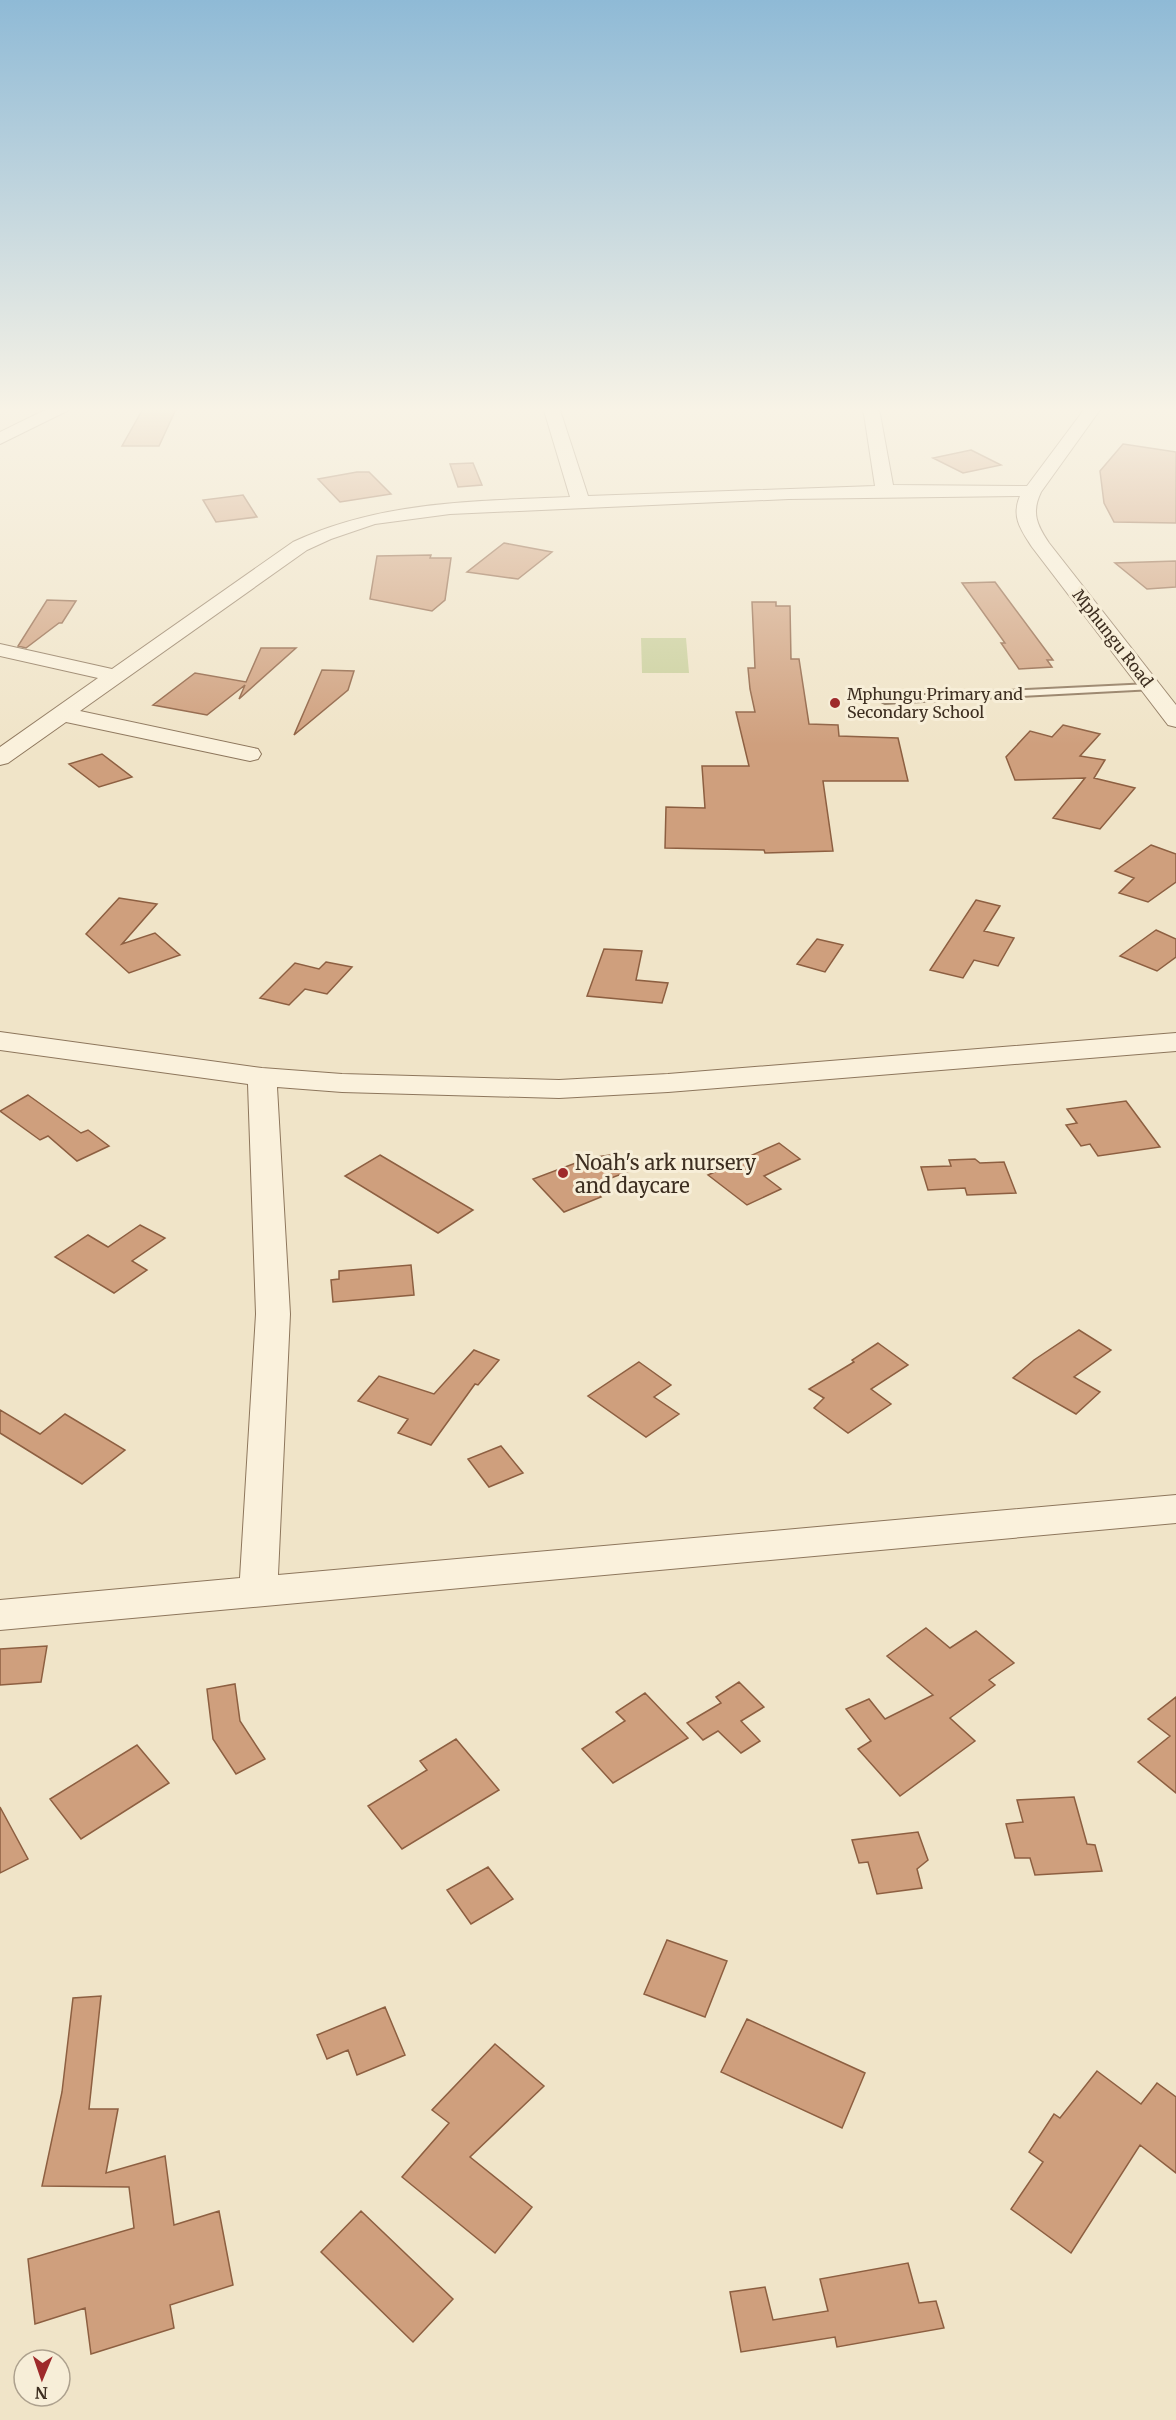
<svg xmlns="http://www.w3.org/2000/svg" width="1176" height="2420" viewBox="0 0 1176 2420" font-family="Merriweather,serif">
	<style>
		.green { fill: #c9cf9b }
		.building { fill: #cf9f7d; stroke: #8d5f41; stroke-width: 1.5 }
		.lines { fill: none; stroke-linecap: round; stroke-linejoin: round }
		.lane-casing { stroke: #8d765c; stroke-width: 4 }
		.street-casing { stroke: #8d765c; stroke-width: 2 }
		.lane { fill: #faf1dc; fill-rule: evenodd }
		.street { fill: #faf1dc; fill-rule: evenodd }
		.poi-dot { fill: #9e2a2b; stroke: #f7eed8; stroke-width: 2 }
		.labels { text-anchor: middle; dominant-baseline: central; stroke-width: 6; stroke-linejoin: round; paint-order: stroke }
		.far-street-label { font-size: 16px; fill: #3d2e20; stroke: #f7eed8 }
		.far-poi-label { font-size: 16px; fill: #3d2e20; stroke: #f7eed8; text-anchor: start }
		.poi-label { font-size: 20px; fill: #3d2e20; stroke: #f7eed8; text-anchor: start }
	</style>
	<rect width="100%" height="100%" fill="#f0e4c8"/>
	<path class="green" d="M 641,638 L 686,638 L 689,673 L 642,673 Z"/>
	<path class="building" d="M 144,407 L 177,407 L 159,446 L 122,446 Z
		M 1123,444 L 1176,452 L 1176,523 L 1114,522 L 1104,503 L 1100,471 Z
		M 971,450 L 1001,465 L 963,473 L 933,458 Z
		M 473,463 L 482,485 L 458,487 L 450,464 Z
		M 357,472 L 369,472 L 391,494 L 340,502 L 318,479 Z
		M 243,495 L 257,517 L 216,522 L 203,500 Z
		M 504,543 L 552,552 L 518,579 L 467,572 Z
		M 431,555 L 430,558 L 451,558 L 445,600 L 432,611 L 370,599 L 377,556 Z
		M 1176,561 L 1176,587 L 1147,589 L 1115,563 Z
		M 995,582 L 1053,660 L 1047,660 L 1052,667 L 1019,669 L 1001,643 L 1005,643 L 962,583 Z
		M 47,600 L 76,601 L 62,623 L 59,623 L 26,648 L 18,646 Z
		M 752,602 L 776,602 L 776,606 L 790,606 L 791,659 L 799,659 L 809,724 L 838,725 L 839,736 L 898,738 L 908,781 L 823,781 L 833,851 L 765,853 L 764,850 L 665,848 L 666,807 L 705,808 L 702,766 L 749,766 L 736,712 L 755,712 L 750,689 L 748,668 L 755,668 Z
		M 261,648 L 296,648 L 239,699 L 245,685 L 207,715 L 153,705 L 195,673 L 246,682 Z
		M 322,670 L 354,671 L 348,690 L 294,735 Z
		M 1063,725 L 1100,734 L 1080,756 L 1105,760 L 1094,778 L 1135,788 L 1100,829 L 1053,818 L 1085,778 L 1015,780 L 1006,757 L 1030,731 L 1052,737 Z
		M 102,754 L 132,777 L 99,787 L 69,764 Z
		M 1151,845 L 1176,854 L 1176,882 L 1148,902 L 1119,893 L 1134,878 L 1115,871 Z
		M 119,898 L 157,904 L 122,944 L 155,933 L 180,955 L 129,973 L 86,934 Z
		M 976,900 L 1000,906 L 984,931 L 1014,938 L 998,966 L 974,960 L 963,978 L 930,970 Z
		M 1156,930 L 1176,939 L 1176,957 L 1157,971 L 1120,956 Z
		M 817,939 L 843,945 L 825,972 L 797,964 Z
		M 604,949 L 642,951 L 636,980 L 668,983 L 662,1003 L 587,996 Z
		M 326,962 L 352,967 L 327,994 L 305,989 L 289,1005 L 260,998 L 295,963 L 319,969 Z
		M 28,1095 L 81,1133 L 88,1130 L 109,1146 L 77,1161 L 48,1136 L 40,1140 L 0,1111 Z
		M 1126,1101 L 1160,1147 L 1098,1156 L 1090,1144 L 1081,1146 L 1066,1125 L 1077,1123 L 1067,1109 Z
		M 779,1143 L 800,1159 L 764,1176 L 781,1189 L 747,1205 L 708,1175 Z
		M 380,1155 L 473,1210 L 438,1233 L 345,1176 Z
		M 610,1155 L 627,1172 L 590,1186 L 601,1197 L 564,1212 L 533,1179 L 589,1158 Z
		M 975,1159 L 980,1163 L 1004,1162 L 1016,1193 L 967,1195 L 965,1188 L 928,1190 L 921,1167 L 951,1166 L 949,1160 Z
		M 140,1225 L 165,1238 L 132,1261 L 147,1270 L 114,1293 L 55,1257 L 88,1235 L 108,1247 Z
		M 411,1265 L 414,1295 L 333,1302 L 331,1280 L 339,1279 L 339,1271 Z
		M 1079,1330 L 1111,1350 L 1074,1377 L 1100,1392 L 1076,1414 L 1013,1378 L 1034,1360 Z
		M 878,1343 L 908,1365 L 871,1389 L 891,1404 L 848,1433 L 814,1408 L 824,1398 L 809,1389 L 854,1362 L 852,1360 Z
		M 474,1350 L 499,1360 L 478,1385 L 475,1384 L 431,1445 L 398,1433 L 408,1419 L 358,1401 L 379,1376 L 434,1394 Z
		M 639,1362 L 671,1385 L 654,1397 L 679,1414 L 646,1437 L 588,1396 Z
		M 0,1410 L 40,1434 L 65,1414 L 125,1450 L 82,1484 L 0,1433 Z
		M 501,1446 L 523,1473 L 489,1487 L 468,1459 Z
		M 926,1628 L 950,1648 L 976,1631 L 1014,1663 L 989,1680 L 995,1685 L 950,1718 L 975,1741 L 900,1796 L 858,1749 L 871,1741 L 846,1709 L 869,1699 L 885,1719 L 933,1695 L 887,1656 Z
		M 47,1646 L 41,1682 L 0,1685 L 0,1649 Z
		M 739,1682 L 764,1707 L 741,1721 L 760,1741 L 741,1753 L 718,1731 L 703,1740 L 687,1723 L 721,1703 L 716,1697 Z
		M 235,1684 L 240,1721 L 265,1759 L 236,1774 L 213,1739 L 207,1689 Z
		M 645,1693 L 688,1738 L 613,1783 L 582,1749 L 625,1721 L 616,1712 Z
		M 1176,1697 L 1176,1793 L 1138,1762 L 1170,1736 L 1148,1719 Z
		M 456,1739 L 499,1790 L 402,1849 L 368,1806 L 427,1770 L 420,1761 Z
		M 137,1745 L 169,1783 L 81,1839 L 50,1799 Z
		M 1074,1797 L 1087,1844 L 1095,1845 L 1102,1871 L 1035,1875 L 1030,1858 L 1015,1858 L 1006,1824 L 1023,1822 L 1017,1800 Z
		M 0,1807 L 28,1859 L 0,1873 Z
		M 918,1832 L 928,1860 L 917,1869 L 922,1888 L 877,1894 L 868,1862 L 859,1863 L 852,1840 Z
		M 488,1867 L 513,1899 L 471,1924 L 447,1890 Z
		M 667,1940 L 727,1961 L 705,2017 L 644,1994 Z
		M 101,1996 L 89,2109 L 118,2109 L 106,2173 L 165,2156 L 174,2225 L 219,2211 L 233,2285 L 170,2305 L 174,2328 L 91,2354 L 85,2308 L 35,2324 L 28,2259 L 134,2228 L 129,2187 L 42,2186 L 62,2092 L 73,1998 Z
		M 385,2007 L 405,2055 L 357,2075 L 348,2050 L 327,2059 L 317,2035 Z
		M 747,2019 L 865,2073 L 842,2128 L 721,2072 Z
		M 495,2044 L 544,2086 L 470,2157 L 532,2207 L 495,2253 L 402,2177 L 449,2123 L 432,2110 Z
		M 1097,2071 L 1141,2104 L 1157,2083 L 1176,2097 L 1176,2173 L 1140,2145 L 1071,2253 L 1011,2209 L 1043,2162 L 1029,2152 L 1054,2114 L 1060,2118 Z
		M 361,2211 L 453,2299 L 413,2342 L 321,2252 Z
		M 908,2263 L 919,2303 L 936,2301 L 944,2328 L 837,2347 L 835,2337 L 741,2352 L 730,2292 L 765,2287 L 773,2320 L 828,2311 L 820,2279 Z"/>
	<g class="lines">
		<g class="lane-casing">
			<path id="lane" d="M 1150,684 L 1154,685 L 1154,689 L 885,703 L 879,700 L 885,697 Z"/>
		</g>
		<g class="street-casing">
			<path id="street" d="M 51,407 L 71,407 L 69,410 L 0,444 L 0,432 Z
				M 543,407 L 559,407 L 588,496 L 875,486 L 864,414 L 860,407 L 876,407 L 880,414 L 893,485 L 1027,486 L 1086,407 L 1102,407 L 1041,492 C 1031,513 1037,525 1049,543 L 1176,705 L 1176,727 L 1168,725 L 1032,547 C 1021,530 1011,517 1020,496 L 789,499 L 450,514 L 375,524 L 331,539 L 307,550 L 80,711 L 258,749 L 261,754 L 258,759 L 250,761 L 66,722 L 8,763 L 0,765 L 0,747 L 98,678 L 0,656 L 0,644 L 112,669 L 293,542 C 380,501 476,501 570,497 Z
				M 0,1032 L 262,1068 L 342,1074 L 559,1080 L 668,1074 L 1176,1033 L 1176,1051 L 668,1092 L 559,1098 L 342,1092 L 277,1087 L 290,1314 L 278,1575 L 1176,1495 L 1176,1523 L 0,1630 L 0,1600 L 240,1578 L 256,1314 L 248,1084 L 0,1050 Z"/>
		</g>
		<use href="#lane" class="lane"/>
		<use href="#street" class="street"/>
	</g>
	<linearGradient id="sky" x2="0" y2="1"><stop stop-color="#8fbad6"/><stop offset="0.55" stop-color="#f8f3e6"/><stop offset="1" stop-color="#f8f3e6" stop-opacity="0"/></linearGradient>
	<rect width="1176" height="745" fill="url(#sky)"/>
	<g class="poi-dot">
		<circle cx="835" cy="703" r="6"/>
		<circle cx="563" cy="1173" r="6"/>
	</g>
	<g class="labels">
		<g class="far-street-label">
			<text transform="translate(1113 638) rotate(52)">Mphungu Road</text>
		</g>
		<g class="far-poi-label">
			<text x="847" y="694">Mphungu Primary and<tspan x="847" dy="18">Secondary School</tspan></text>
		</g>
		<g class="poi-label">
			<text x="575" y="1162">Noah's ark nursery<tspan x="575" dy="23">and daycare</tspan></text>
		</g>
	</g>
	<g transform="translate(42 2378) rotate(182)"><circle r="28" fill="#f7eed8" stroke="#ada18e" stroke-width="1.5"/>
	<path d="M0-4.5L10 22L0 15L-10 22Z" fill="#9e2a2b"/>
	<text y="-9" font-size="16" font-weight="bold" text-anchor="middle" fill="#3d2e20">N</text>
	</g>
</svg>
